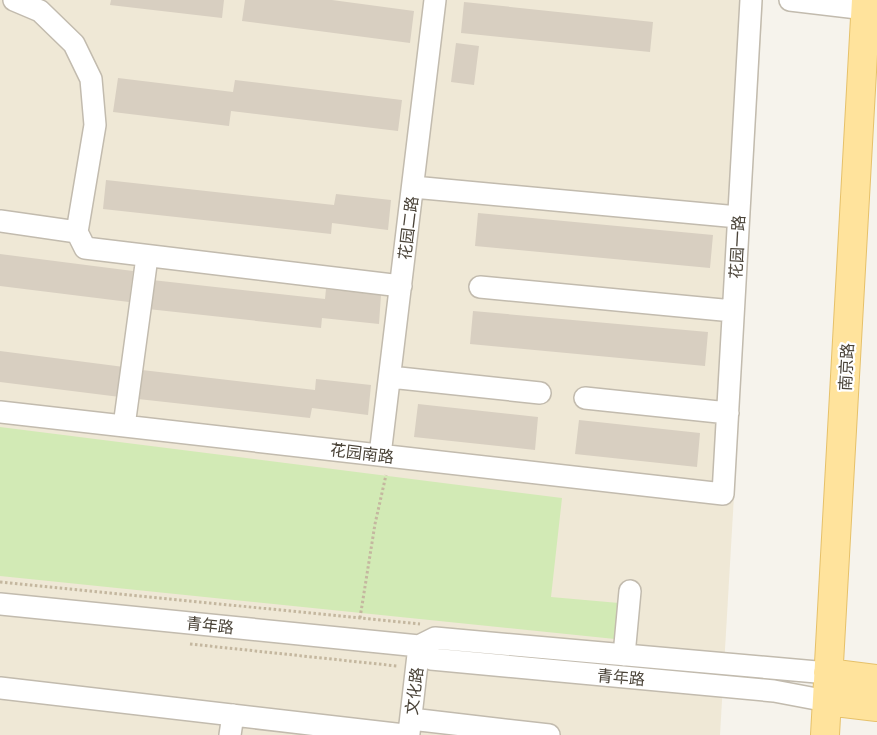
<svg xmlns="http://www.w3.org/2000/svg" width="877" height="735" viewBox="0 0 877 735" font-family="'Golos Text','Noto Sans SC',sans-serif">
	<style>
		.education { fill: #efe8d6 }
		.green { fill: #d2eab5 }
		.building { fill: #d8cfc1 }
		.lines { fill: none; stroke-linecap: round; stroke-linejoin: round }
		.minor-casing { stroke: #c2bbae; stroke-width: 24 }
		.major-casing { stroke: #e6c16a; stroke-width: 30 }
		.path { stroke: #c4b79f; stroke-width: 3; stroke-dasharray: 2.5 2.5; stroke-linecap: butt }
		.minor { stroke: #fff; stroke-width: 21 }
		.major { stroke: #ffe39c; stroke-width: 28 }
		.labels { text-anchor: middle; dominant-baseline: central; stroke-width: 4.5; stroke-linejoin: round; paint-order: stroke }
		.street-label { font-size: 16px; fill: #4b4439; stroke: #fff }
	</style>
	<rect width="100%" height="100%" fill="#f6f3ec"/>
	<path class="education" d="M 0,0 L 763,0 L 720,735 L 0,735 Z"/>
	<path class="green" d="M 0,427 L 562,498 L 551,597 L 619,603 L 615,639 L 0,576 Z"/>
	<path class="building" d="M 111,0 L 224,0 L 222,18 L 110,5 Z
		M 245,0 L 332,0 L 414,11 L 410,43 L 242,21 Z
		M 464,2 L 653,22 L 650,52 L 461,33 Z
		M 456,43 L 479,46 L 474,85 L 451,82 Z
		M 118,78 L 233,92 L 235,80 L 402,100 L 398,131 L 231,111 L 229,126 L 113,112 Z
		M 106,180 L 334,205 L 336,194 L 391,200 L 388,230 L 332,223 L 331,234 L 103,209 Z
		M 478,213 L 713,235 L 710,268 L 475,246 Z
		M 0,254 L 133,271 L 129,302 L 0,286 Z
		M 152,280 L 325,299 L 326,289 L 381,295 L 379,324 L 322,318 L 321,328 L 148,309 Z
		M 473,311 L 708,332 L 705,366 L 470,344 Z
		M 0,351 L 124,367 L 120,397 L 0,382 Z
		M 142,370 L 315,390 L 316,379 L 371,385 L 368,415 L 312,408 L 310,418 L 138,399 Z
		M 418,404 L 538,417 L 535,450 L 414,437 Z
		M 579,420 L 700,433 L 697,467 L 575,454 Z"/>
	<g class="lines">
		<g class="minor-casing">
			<path id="minor" d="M 14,0 L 40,11 L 74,44 L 91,79 L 95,125 L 77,232 L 85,248 L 401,286
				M 790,0 L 866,9
				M 413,187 L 738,217
				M 0,221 L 77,232
				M 480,287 L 733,311
				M 390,377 L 540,393
				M 585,398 L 728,413
				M 0,412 L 723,494 L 751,0
				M 124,426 L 147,257
				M 380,455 L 435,0
				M 0,604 L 419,646 L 435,638 L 828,673
				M 419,646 L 431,659 L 774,691 L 827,701
				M 624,655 L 630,591
				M 0,688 L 404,735
				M 411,719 L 549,735
				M 409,733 L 419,646
				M 230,735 L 233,715"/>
		</g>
		<g class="major-casing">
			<path id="major" d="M 828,673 L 877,679
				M 827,701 L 877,707
				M 825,735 L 866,0"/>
		</g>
		<path class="path" d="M 0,582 L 420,624
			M 360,618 L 375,524 L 386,475
			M 190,644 L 397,666"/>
		<use href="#minor" class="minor"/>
		<use href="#major" class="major"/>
	</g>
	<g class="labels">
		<g class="street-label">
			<text transform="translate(408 228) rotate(-83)">花园二路</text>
			<text transform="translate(737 247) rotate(-87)">花园一路</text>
			<text transform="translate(846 367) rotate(-87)">南京路</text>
			<text transform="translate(362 453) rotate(7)">花园南路</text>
			<text transform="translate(210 625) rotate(6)">青年路</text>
			<text transform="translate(621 677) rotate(5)">青年路</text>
			<text transform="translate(414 691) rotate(-83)">文化路</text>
		</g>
	</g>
</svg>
